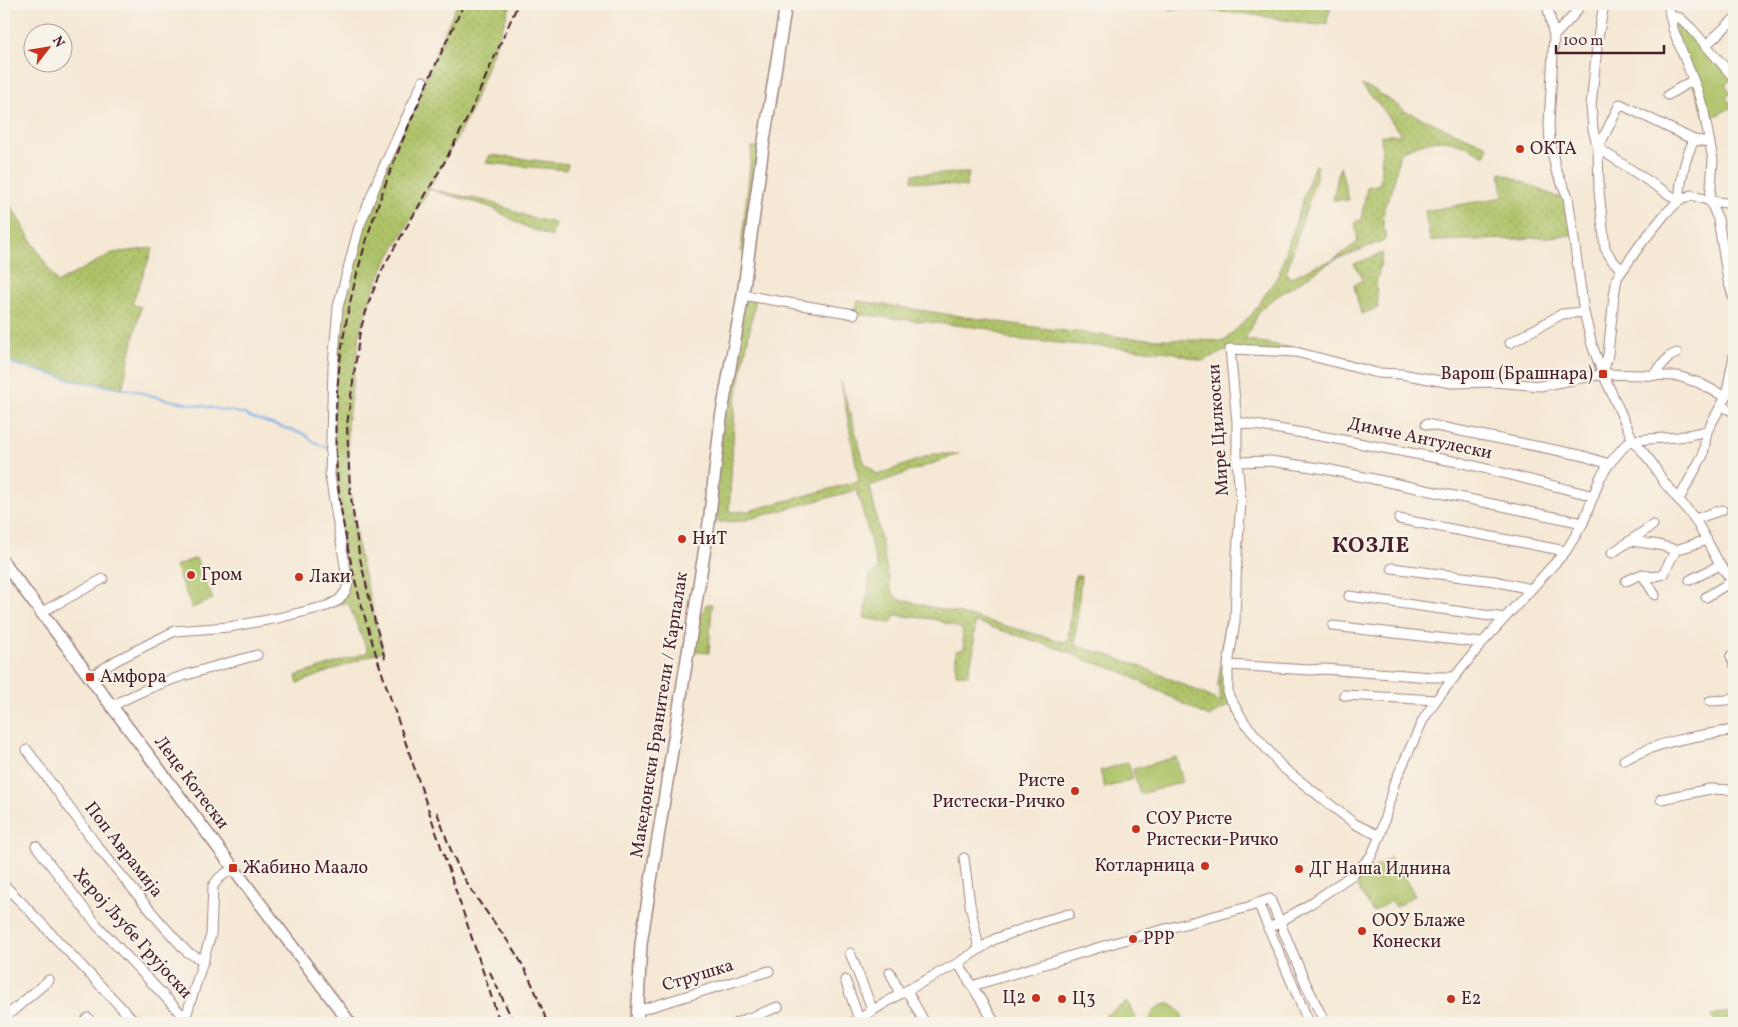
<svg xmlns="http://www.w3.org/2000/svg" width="1738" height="1027" viewBox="0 0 1738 1027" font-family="Vollkorn,serif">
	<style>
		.grass { fill: url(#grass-dots); stroke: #7c7049 }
		.park { fill: #adc267; stroke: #7c7049 }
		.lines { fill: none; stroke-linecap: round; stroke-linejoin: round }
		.stream { stroke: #7eafe9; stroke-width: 2 }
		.minor-casing { stroke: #a08480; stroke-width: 11 }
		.major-casing { stroke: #a08480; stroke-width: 14 }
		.minor { stroke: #fff; stroke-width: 9 }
		.major { stroke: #fff; stroke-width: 11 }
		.rail { stroke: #4a1f2b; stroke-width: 2; stroke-dasharray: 8 4; stroke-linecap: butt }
		.poi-dot { fill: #c8321e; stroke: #f7f3e8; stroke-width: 2 }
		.labels { text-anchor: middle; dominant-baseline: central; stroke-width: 4; stroke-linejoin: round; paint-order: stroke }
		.poi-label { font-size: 18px; fill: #4a1f2b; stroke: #f7f3e8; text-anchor: start }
		.street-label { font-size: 18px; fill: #4a1f2b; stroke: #f7f3e8 }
		.district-label { font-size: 22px; font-weight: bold; letter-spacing: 1px; fill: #4a1f2b; stroke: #f7f3e8 }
	</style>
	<defs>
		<pattern id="grass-dots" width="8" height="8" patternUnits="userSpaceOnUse" patternTransform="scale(1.25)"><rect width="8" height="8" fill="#adc267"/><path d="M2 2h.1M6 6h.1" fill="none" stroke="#96a65a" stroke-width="1.8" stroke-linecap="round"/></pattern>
	</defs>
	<rect width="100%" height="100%" fill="#f7f3e8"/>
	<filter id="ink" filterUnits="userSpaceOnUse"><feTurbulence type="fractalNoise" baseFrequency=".02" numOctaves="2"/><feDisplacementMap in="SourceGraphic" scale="10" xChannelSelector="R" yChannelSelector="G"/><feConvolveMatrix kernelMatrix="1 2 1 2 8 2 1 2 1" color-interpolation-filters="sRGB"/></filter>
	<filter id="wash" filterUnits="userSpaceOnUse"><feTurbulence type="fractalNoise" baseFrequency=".0096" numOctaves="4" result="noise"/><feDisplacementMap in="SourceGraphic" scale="20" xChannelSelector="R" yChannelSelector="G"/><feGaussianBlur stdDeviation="1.12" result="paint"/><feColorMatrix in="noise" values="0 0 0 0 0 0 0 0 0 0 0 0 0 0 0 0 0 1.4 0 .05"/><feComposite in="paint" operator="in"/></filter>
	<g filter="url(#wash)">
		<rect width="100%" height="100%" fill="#f5e8d4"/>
		<path class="grass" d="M 457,4 L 504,4 L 510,7 L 468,117 L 429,189 L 490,202 L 529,217 L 555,223 L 552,237 L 522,225 L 490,207 L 429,189 L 385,264 L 371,296 L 360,331 L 347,425 L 350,490 L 354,522 L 359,554 L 383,651 L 298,683 L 296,676 L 368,652 L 348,603 L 327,606 L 346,591 L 330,476 L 338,307 L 359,227 Z
			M 1166,4 L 1332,4 L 1327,20 L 1327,24 L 1317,25 L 1247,14 L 1177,8 L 1170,11 Z
			M 1361,85 L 1375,90 L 1405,111 L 1487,146 L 1485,156 C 1447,135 1439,136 1400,152 L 1392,191 L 1384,207 L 1383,226 L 1386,234 L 1385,240 L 1332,261 L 1270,301 L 1259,312 L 1248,334 L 1244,339 L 1321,353 L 1347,361 L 1377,367 L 1377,373 L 1296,352 L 1230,349 L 1202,361 L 1171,352 L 1008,339 L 991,329 L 855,314 L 858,301 L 1048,329 L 1128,338 L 1224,341 L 1252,314 L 1279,274 L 1314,166 L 1318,166 L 1316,178 L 1286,273 L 1290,278 L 1317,265 L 1332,261 L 1358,242 L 1355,222 L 1361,220 L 1367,187 L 1380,184 L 1382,153 L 1381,135 L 1401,135 L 1383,109 Z
			M 752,147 L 763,147 L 749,250 L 741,251 Z
			M 490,155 L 568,164 L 566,170 L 486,163 Z
			M 1340,166 L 1349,200 L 1333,200 Z
			M 1500,172 L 1557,197 L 1568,197 L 1575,235 L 1519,239 L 1430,241 L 1425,211 L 1503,197 Z
			M 969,173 L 966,187 L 912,181 L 913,174 Z
			M 4,195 L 57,283 L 112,253 L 153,248 L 132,304 L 141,307 L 122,389 L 72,380 L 4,361 Z
			M 1383,253 L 1376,284 L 1378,308 L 1361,314 L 1354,285 L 1363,279 L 1354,264 Z
			M 743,295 L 756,298 L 735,405 L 729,512 L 748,511 L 859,481 L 841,382 L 864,462 L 878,475 L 933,454 L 959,454 L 870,486 L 891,590 L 898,599 L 973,617 L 1064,642 L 1068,641 L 1075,576 L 1081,576 L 1075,646 C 1127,658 1172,679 1221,702 L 1218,685 L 1226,621 L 1235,622 L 1228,665 L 1233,703 L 1209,717 L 1120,671 L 1086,660 L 1069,652 L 975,622 L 974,649 L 968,675 L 956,674 L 956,651 L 964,649 L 962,629 L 934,619 L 895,615 L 891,623 L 864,618 L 870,575 L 878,570 L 857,490 L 742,521 L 719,522 L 711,508 Z
			M 706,604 L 712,604 L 709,653 L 688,651 Z
			M 1734,1011 L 1734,1022 L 1717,1023 L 1711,1016 Z"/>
		<path class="park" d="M 1670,16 L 1680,18 L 1734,78 L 1725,84 L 1731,93 L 1726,98 L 1734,106 L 1706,121 Z
			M 196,558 L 213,599 L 192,608 L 175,566 Z
			M 1176,757 L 1183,782 L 1140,794 L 1133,769 Z
			M 1128,762 L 1133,779 L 1105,788 L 1100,771 Z
			M 1391,857 L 1415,895 L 1396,907 L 1391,901 L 1373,912 L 1354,881 Z
			M 1127,1002 L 1136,1017 L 1134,1018 L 1137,1023 L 1107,1023 L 1103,1017 Z
			M 1169,1004 C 1178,1007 1183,1013 1183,1023 L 1150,1023 C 1150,1011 1157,1005 1169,1004 Z"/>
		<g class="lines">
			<path class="stream" d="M 4,361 L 72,380 L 136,391 L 164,399 L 245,414 L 249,417 L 304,434 L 314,442 L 328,448"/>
		</g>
	</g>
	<g filter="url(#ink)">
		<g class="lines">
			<g class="minor-casing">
				<path id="minor" d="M 1547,4 L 1554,36 L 1549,124 L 1550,142 L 1556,170 L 1568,197 L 1584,312 L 1592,345 L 1603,374 L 1633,440 L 1652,463 L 1663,481 L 1695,519 L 1720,565 L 1734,583
					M 1602,4 L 1603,10 L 1598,37 L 1591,106 L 1593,129 L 1598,148 L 1599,191 L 1605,248 L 1612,260 L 1622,270
					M 1668,4 L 1673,29 L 1698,92 L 1704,112 L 1713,160 L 1710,201 L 1718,219 L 1728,280 L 1734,299
					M 1670,16 L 1680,18 L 1692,29 L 1734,78
					M 1554,36 L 1572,17 L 1581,4
					M 1705,46 L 1733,20
					M 1668,95 L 1693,80
					M 1694,140 C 1684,160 1681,179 1679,201 L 1598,148 L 1620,104 L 1694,140 L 1710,142
					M 743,295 L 854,314
					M 1510,343 L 1562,314 L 1584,312
					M 1603,374 L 1608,354 L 1614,296 L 1617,278 L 1640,245 L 1666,213 L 1679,201 L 1691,195 L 1710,201 L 1734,204
					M 1653,375 L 1670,356 L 1677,353
					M 1722,406 L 1734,412
					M 1237,422 L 1332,438 L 1463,463 L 1594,496
					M 1426,424 L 1580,455 L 1609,464
					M 1237,462 L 1270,461 L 1326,469 L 1583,523
					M 1679,499 L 1703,455 L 1707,431 L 1726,397 L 1734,355
					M 1399,519 L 1566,551
					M 1695,519 L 1722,510
					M 1631,541 L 1659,545 L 1676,550 L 1707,540
					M 1612,553 L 1653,525
					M 1392,568 L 1494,581 L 1531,589
					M 1642,574 L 1655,595
					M 1690,580 L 1720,565
					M 1626,581 L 1642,574 L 1652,577 L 1663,574 L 1676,550
					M 1349,596 L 1505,618
					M 1706,597 L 1734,580
					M 40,613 L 103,579
					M 1333,626 L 1482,643
					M 1731,656 L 1734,664
					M 1228,665 L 1310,670 L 1324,669 L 1431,677 L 1453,677
					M 90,677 L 117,660 L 175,631 L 229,627 L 278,618 L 327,606 L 339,600 L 346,591 L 348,583 L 330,476 L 333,366 L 338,307 L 359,227 L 379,177 L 423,81
					M 1344,695 L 1436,700
					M 1710,701 L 1727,700 L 1734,697
					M 111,707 C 157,680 207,669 257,655
					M 27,750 L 98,847 L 160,922 L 187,952 L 204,961
					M 1624,760 C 1660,741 1695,736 1734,730
					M 1661,799 L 1710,789 L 1734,790
					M 1380,836 L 1355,824 L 1282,767 L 1245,723 L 1228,695 L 1228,665 L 1235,622 L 1237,553 L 1241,502 L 1237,462 L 1237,422 L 1230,349 L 1296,352 L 1377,373 L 1401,374 L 1452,383 L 1494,382 L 1540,386 L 1603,374 L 1678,376 L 1699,383 L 1726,397
					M 36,846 L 97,925 L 186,1019
					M 964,858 L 970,904 L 979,949
					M 4,885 L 24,905 L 136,1023
					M 1258,903 L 1309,1023
					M 1268,929 L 1310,904 L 1355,873 L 1371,856 L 1380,836 L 1394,784 L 1423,720 L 1436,700 L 1482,643 L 1566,551 L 1583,523 L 1600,478 L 1609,464 L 1627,443 L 1633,440 L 1679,437 L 1707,431
					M 850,953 L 873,1011
					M 958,963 L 995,1023
					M 890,972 L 900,994
					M 845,980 L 859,1019
					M 972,986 L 1117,942 L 1248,907 L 1270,899 L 1305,982 L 1325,1023
					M 907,991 L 925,1023
					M 637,1011 L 769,971
					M 4,1018 L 49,980
					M 84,1023 L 88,1018
					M 184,1023 L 211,935 L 213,886 L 219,878 L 233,868
					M 736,1023 L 778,1007
					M 852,1023 L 900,994 L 958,963 L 995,939 L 1044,921 L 1069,914"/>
			</g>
			<g class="major-casing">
				<path id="major" d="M 4,563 L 350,1023
					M 637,1023 L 641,944 L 649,893 L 709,523 L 721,418 L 743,295 L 763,147 L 786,4"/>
			</g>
			<use href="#minor" class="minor"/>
			<use href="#major" class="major"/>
			<path class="rail" d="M 464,4 C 403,134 342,264 336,410 C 330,533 374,650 413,764 C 442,850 472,937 500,1023
				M 385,659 L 375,622 L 359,554 L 350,490 L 347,425 L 360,331 L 371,296 L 385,264 L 444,163 L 468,117 L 518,4
				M 437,812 C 445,834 452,856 463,876 C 476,900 494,921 509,943 C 526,968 538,995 547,1023
				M 490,972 L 514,1023"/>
		</g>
	</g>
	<g class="poi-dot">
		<circle cx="1520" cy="149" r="5"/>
		<rect x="1598" y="369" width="10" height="10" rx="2.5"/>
		<circle cx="682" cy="539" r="5"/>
		<circle cx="191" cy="575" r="5"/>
		<circle cx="299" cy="577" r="5"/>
		<rect x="85" y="672" width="10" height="10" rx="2.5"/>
		<circle cx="1075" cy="791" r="5"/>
		<circle cx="1136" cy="829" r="5"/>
		<circle cx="1205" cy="866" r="5"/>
		<rect x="228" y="863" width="10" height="10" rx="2.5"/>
		<circle cx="1299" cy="869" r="5"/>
		<circle cx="1362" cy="931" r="5"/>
		<circle cx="1133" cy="939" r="5"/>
		<circle cx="1036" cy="998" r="5"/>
		<circle cx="1062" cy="999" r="5"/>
		<circle cx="1451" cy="999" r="5"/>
	</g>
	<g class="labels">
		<g class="poi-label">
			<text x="1530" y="149">ОКТА</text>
			<text x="1593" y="374" text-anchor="end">Варош (Брашнара)</text>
			<text x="692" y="539">НиТ</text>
			<text x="201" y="575">Гром</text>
			<text x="309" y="577">Лаки</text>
			<text x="100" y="677">Амфора</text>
			<text x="1065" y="781" text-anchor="end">Ристе<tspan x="1065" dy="21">Ристески-Ричко</tspan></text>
			<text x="1146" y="819">СОУ Ристе<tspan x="1146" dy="21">Ристески-Ричко</tspan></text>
			<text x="1195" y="866" text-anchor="end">Котларница</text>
			<text x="243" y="868">Жабино Маало</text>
			<text x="1309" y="869">ДГ Наша Иднина</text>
			<text x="1372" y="921">ООУ Блаже<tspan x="1372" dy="21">Конески</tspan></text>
			<text x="1143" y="939">РРР</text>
			<text x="1026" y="998" text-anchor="end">Ц2</text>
			<text x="1072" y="999">Ц3</text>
			<text x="1461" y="999">Е2</text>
		</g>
		<g class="street-label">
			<text transform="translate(1219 430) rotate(-94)">Мире Цилкоски</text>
			<text transform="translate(1420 439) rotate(12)">Димче Антулески</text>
			<text transform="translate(660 715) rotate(-81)">Македонски Бранители / Карпалак</text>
			<text transform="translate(191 783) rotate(53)">Леце Котески</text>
			<text transform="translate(123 850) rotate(52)">Поп Аврамија</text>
			<text transform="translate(132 934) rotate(48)">Херој Љубе Грујоски</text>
			<text transform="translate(698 976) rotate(-17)">Струшка</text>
		</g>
		<g class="district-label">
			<text x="1371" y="546">КОЗЛЕ</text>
		</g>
	</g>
	<rect width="1738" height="1027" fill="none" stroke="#f7f3e8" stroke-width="20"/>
	<g transform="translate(48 48) rotate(59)"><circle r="24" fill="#f7f3e8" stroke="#b29e9c"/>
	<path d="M0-4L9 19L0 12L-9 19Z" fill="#c8321e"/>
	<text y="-8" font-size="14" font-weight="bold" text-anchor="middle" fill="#4a1f2b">N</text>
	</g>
	<path d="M1556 45v8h108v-8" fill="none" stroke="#4a1f2b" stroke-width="2.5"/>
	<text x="1563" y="45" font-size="15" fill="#4a1f2b" stroke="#f7f3e8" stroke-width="4" paint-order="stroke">100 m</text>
</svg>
